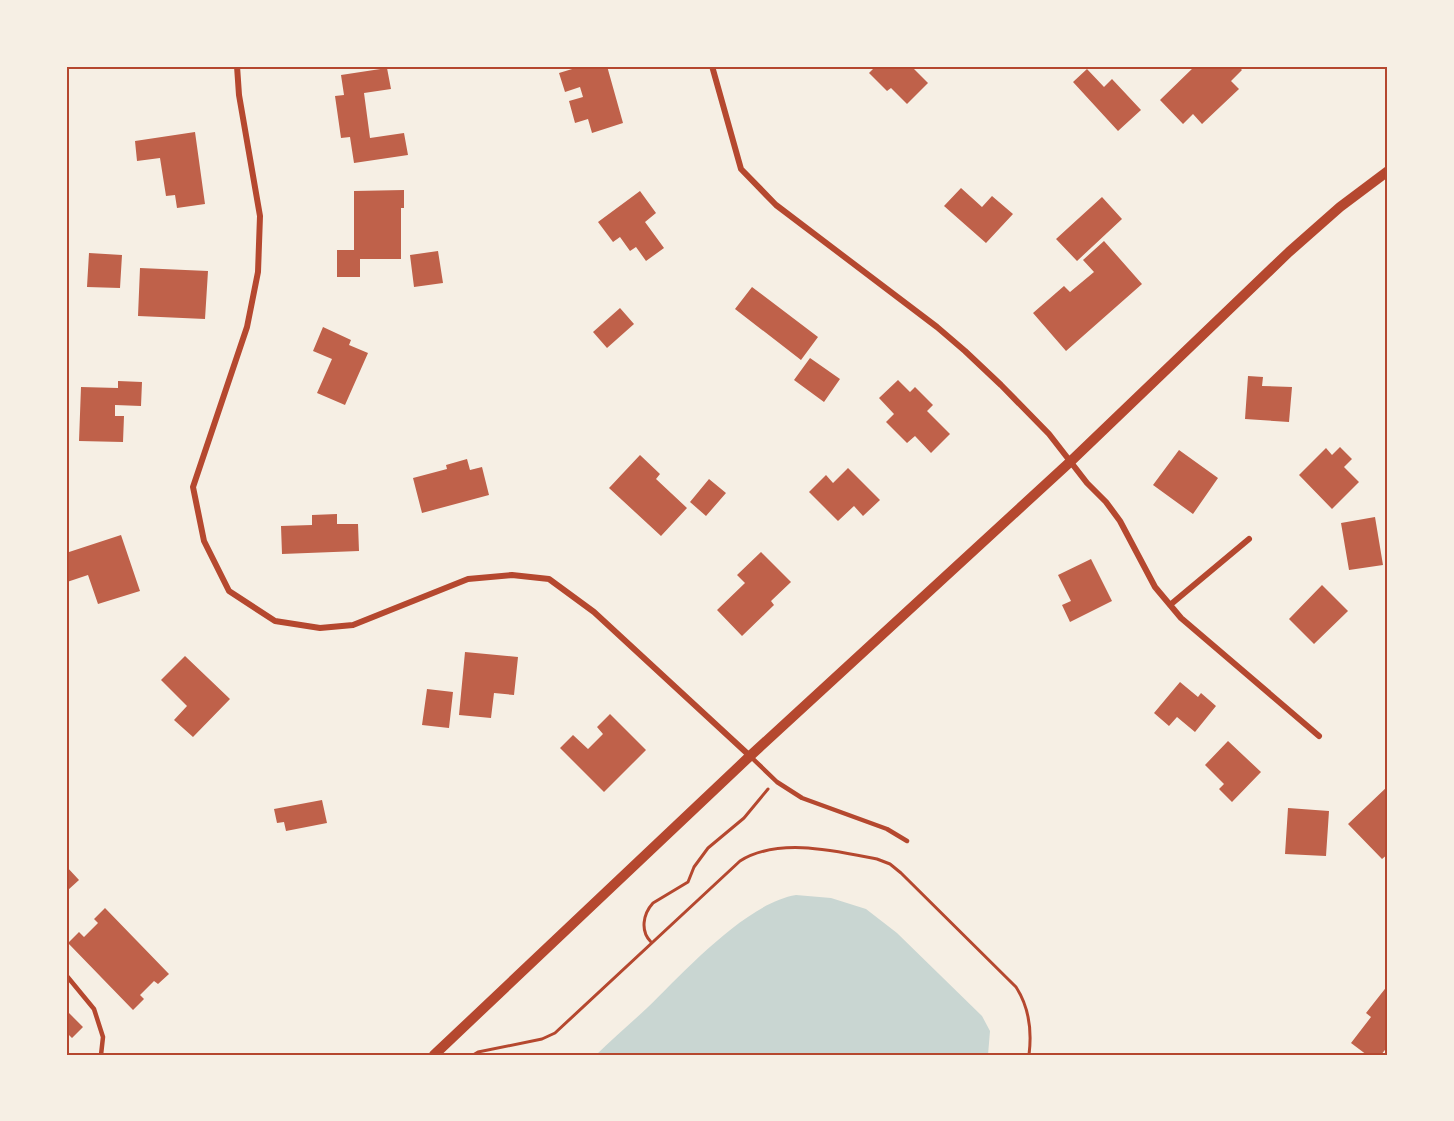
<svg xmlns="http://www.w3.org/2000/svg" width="1454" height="1121" viewBox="0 0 1454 1121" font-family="Roboto,sans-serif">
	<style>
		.water { fill: #c9d6d2 }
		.building { fill: #bf614a }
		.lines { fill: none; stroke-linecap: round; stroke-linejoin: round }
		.path { stroke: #b5482f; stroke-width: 3 }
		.service { stroke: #b5482f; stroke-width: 4.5 }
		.minor { stroke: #b5482f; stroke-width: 6 }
		.tertiary { stroke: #b5482f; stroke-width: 10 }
		.neatline { fill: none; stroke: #b5482f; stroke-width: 2 }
	</style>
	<rect width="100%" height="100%" fill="#f6efe4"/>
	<path class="water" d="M 796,895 L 831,898 L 866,909 L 897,933 L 982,1016 L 990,1031 L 988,1055 L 596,1055 C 612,1039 630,1024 647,1008 C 683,973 746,903 796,895 Z"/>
	<path class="building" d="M 582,66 L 607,66 L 623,123 L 592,133 L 588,119 L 575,123 L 569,101 L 583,97 L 580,87 L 565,92 L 559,73 Z
		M 871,66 L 911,66 L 928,83 L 907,104 L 891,88 L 887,91 L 869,73 L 873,69 Z
		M 1195,66 L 1238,66 L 1242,70 L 1231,81 L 1239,89 L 1202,124 L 1193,114 L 1183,124 L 1160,100 Z
		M 387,68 L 391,89 L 364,93 L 370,138 L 404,133 L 408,155 L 354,163 L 350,137 L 341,138 L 335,96 L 344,95 L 341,75 Z
		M 1087,69 L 1104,87 L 1112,79 L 1141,110 L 1118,131 L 1073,82 Z
		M 195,132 L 205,204 L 177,208 L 175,195 L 166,196 L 160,158 L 137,161 L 135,141 Z
		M 961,188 L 982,207 L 992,196 L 1013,214 L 986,243 L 944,206 Z
		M 404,190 L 404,208 L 401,208 L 401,259 L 360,259 L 360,277 L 337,277 L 337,250 L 354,250 L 354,191 Z
		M 640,191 L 656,213 L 645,222 L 664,248 L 646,261 L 636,247 L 630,251 L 620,237 L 613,242 L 598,222 Z
		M 1102,197 L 1122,219 L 1077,261 L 1056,239 Z
		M 1104,241 L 1142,284 L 1066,351 L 1033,313 L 1064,286 L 1070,292 L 1094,272 L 1083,260 Z
		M 438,251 L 443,283 L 414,287 L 410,255 Z
		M 89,253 L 122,255 L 120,288 L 87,287 Z
		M 140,268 L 208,271 L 205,319 L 138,316 Z
		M 752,287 L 818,337 L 801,360 L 735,309 Z
		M 620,308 L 634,324 L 607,348 L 593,332 Z
		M 323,327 L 351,340 L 349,345 L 368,353 L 345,405 L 317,393 L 332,359 L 313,351 Z
		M 810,358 L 840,379 L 824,402 L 794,380 Z
		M 1248,376 L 1263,377 L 1262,386 L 1292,387 L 1289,422 L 1245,419 Z
		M 898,380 L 910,392 L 915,387 L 933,405 L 927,411 L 950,434 L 931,453 L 915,436 L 907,443 L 886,422 L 894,414 L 879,398 Z
		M 118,381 L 142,382 L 141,406 L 115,405 L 115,416 L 124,416 L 123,442 L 79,441 L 81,387 L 118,388 Z
		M 1340,447 L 1352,459 L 1344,467 L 1359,482 L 1332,509 L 1299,475 L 1326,448 L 1332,455 Z
		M 1179,450 L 1218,478 L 1193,514 L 1153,485 Z
		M 640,455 L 660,474 L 656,479 L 687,508 L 661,536 L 609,488 Z
		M 467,459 L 470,470 L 482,467 L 489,495 L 422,513 L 413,478 L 447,469 L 446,465 Z
		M 848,468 L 880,500 L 863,516 L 854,506 L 838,521 L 809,492 L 826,475 L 833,483 Z
		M 709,479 L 726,493 L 706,516 L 690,502 Z
		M 337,514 L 337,524 L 358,524 L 359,551 L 282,554 L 281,526 L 312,525 L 312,515 Z
		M 1375,517 L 1383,565 L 1349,570 L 1341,523 Z
		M 121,535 L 140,591 L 98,604 L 88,575 L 67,582 L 66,553 Z
		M 761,552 L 791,582 L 771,601 L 774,605 L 742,636 L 717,610 L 745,583 L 737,575 Z
		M 1091,559 L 1112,601 L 1070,622 L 1062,605 L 1071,601 L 1058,575 Z
		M 1322,585 L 1348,611 L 1314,644 L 1289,619 Z
		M 465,652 L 518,657 L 514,695 L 494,693 L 491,718 L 459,715 Z
		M 185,656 L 230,699 L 193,737 L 174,720 L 187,706 L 161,680 Z
		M 1180,682 L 1198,697 L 1201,693 L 1216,706 L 1195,732 L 1177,717 L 1169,726 L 1154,713 Z
		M 427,689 L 453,692 L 449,728 L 422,725 Z
		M 610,714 L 646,750 L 604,792 L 560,748 L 573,735 L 588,749 L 603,734 L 597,727 Z
		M 1228,741 L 1261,772 L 1232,802 L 1219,789 L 1224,784 L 1205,765 Z
		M 1388,786 L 1388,854 L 1382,859 L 1348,824 Z
		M 322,800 L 327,823 L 286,831 L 284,822 L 277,823 L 274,809 Z
		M 1288,808 L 1329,811 L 1326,856 L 1285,854 Z
		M 66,866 L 79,880 L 68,890 L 66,887 Z
		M 105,908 L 169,974 L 158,984 L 154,981 L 140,995 L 144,999 L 133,1010 L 68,943 L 79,932 L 84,937 L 98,923 L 94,919 Z
		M 1388,985 L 1388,1046 L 1381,1055 L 1367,1055 L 1351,1043 L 1371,1017 L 1366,1013 Z
		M 66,1010 L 83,1027 L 72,1038 L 66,1032 Z"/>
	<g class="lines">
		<path class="path" d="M 651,942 C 640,931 643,914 653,903 L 688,882 L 694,867 L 708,848 L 744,818 L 768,789
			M 473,1055 L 478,1052 L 542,1039 L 555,1033 L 740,861 C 778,837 836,851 877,859 L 890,864 L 901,873 L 1016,987 C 1029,1007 1032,1031 1029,1055"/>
		<path class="service" d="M 750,756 L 777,782 L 802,798 L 887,829 L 907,841
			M 66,975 L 94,1009 L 103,1037 L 101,1055"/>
		<path class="minor" d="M 237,66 L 239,95 L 260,216 L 258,272 L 247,327 L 193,487 L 204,541 L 229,591 L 275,621 L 320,628 L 353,625 L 468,579 L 512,575 L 549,579 L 594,612 L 750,756
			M 712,66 L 741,169 L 776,205 L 937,327 L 965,351 L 1001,385 L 1049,434 L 1087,483 L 1106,502 L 1120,521 L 1155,587 L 1181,618 L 1319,736
			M 1386,66 L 1388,68
			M 1170,605 L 1249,539"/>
		<path class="tertiary" d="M 434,1055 L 750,756 L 1070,462 L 1289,252 L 1340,207 L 1388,171"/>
	</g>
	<rect width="1454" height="1121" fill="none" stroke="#f6efe4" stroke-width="135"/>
	<rect x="68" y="68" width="1318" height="986" class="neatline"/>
</svg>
